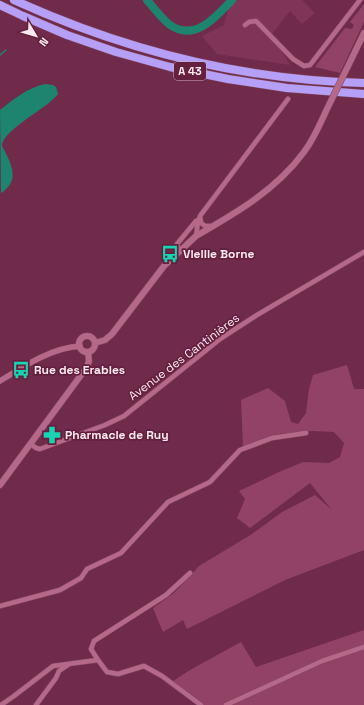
<svg xmlns="http://www.w3.org/2000/svg" width="364" height="705" viewBox="0 0 364 705" font-family="'Space Grotesk',sans-serif">
	<style>
		.built { fill: #803556 }
		.green { fill: #924265 }
		.water { fill: #1c846f }
		.lines { fill: none; stroke-linecap: round; stroke-linejoin: round }
		.stream { stroke: #1c846f; stroke-width: 1.5 }
		.river { stroke: #1c846f; stroke-width: 8 }
		.minor-casing { stroke: #824b65; stroke-width: 5.5 }
		.tertiary-casing { stroke: #824b65; stroke-width: 6 }
		.secondary-casing { stroke: #824b65; stroke-width: 7 }
		.motorway-casing { stroke: #824b65; stroke-width: 9 }
		.minor { stroke: #b56887; stroke-width: 4.5 }
		.tertiary { stroke: #b56887; stroke-width: 5.5 }
		.secondary { stroke: #b56887; stroke-width: 6 }
		.motorway { stroke: #b69ff7; stroke-width: 8 }
		.secondary-bridge-casing { stroke: #824b65; stroke-width: 7; stroke-linecap: butt }
		.secondary-bridge { stroke: #b56887; stroke-width: 6 }
		.labels { text-anchor: middle; dominant-baseline: central; stroke-width: 3.5; stroke-linejoin: round; paint-order: stroke }
		.shield { fill: #65203f; stroke: #ceadba; stroke-width: 1 }
		.shield-label { font-size: 11px; font-weight: bold; fill: #fbe9ef }
		.poi-label { font-size: 12px; font-weight: bold; fill: #fbe9ef; stroke: #65203f; text-anchor: start }
		.street-label { font-size: 12px; fill: #fbe9ef; stroke: #65203f }
	</style>
	<rect width="100%" height="100%" fill="#712b4a"/>
	<path class="built" d="M 233,0 L 302,0 L 315,13 L 302,24 L 290,11 L 272,34 L 290,65 L 217,54 L 202,36 L 224,25 L 230,3 Z"/>
	<path class="green" d="M 364,4 L 364,22 L 340,73 L 315,67 L 345,28 L 352,29 L 354,25 L 350,22 Z
		M 347,365 L 354,389 L 364,389 L 364,550 L 285,580 L 187,629 L 183,620 L 163,632 L 153,608 L 174,593 L 199,566 L 252,534 L 282,512 L 315,495 L 332,510 L 310,483 L 250,528 L 237,518 L 245,499 L 239,491 L 279,472 L 303,462 L 329,463 L 340,457 L 344,443 L 334,432 L 313,431 L 279,434 L 243,447 L 241,400 L 268,388 L 285,401 L 291,422 L 298,424 L 306,413 L 309,389 L 313,375 Z
		M 364,630 L 364,705 L 198,705 L 170,683 L 190,670 L 241,642 L 256,667 Z"/>
	<path class="water" d="M 45,84 L 53,85 L 56,87 L 58,94 C 48,108 2,130 2,146 C 8,157 19,176 8,187 C 5,190 4,191 1,193 L 0,110 C 14,99 27,88 45,84 Z"/>
	<g class="lines">
		<path class="stream" d="M 0,55 L 6,50"/>
		<path class="river" d="M 147,0 C 154,8 161,18 170,25 C 195,42 216,17 232,0"/>
		<g class="minor-casing">
			<path id="minor" d="M 245,25 L 249,22 L 256,21 L 293,59 L 304,66 L 310,65 L 360,0
				M 200,216 L 201,223 L 205,226 L 211,226
				M 196,236 C 198,228 196,224 200,216 L 288,99
				M 179,251 L 177,244 L 196,221
				M 31,444 L 36,448 L 40,449 L 105,425 L 124,416 L 220,339 L 257,315 L 364,252
				M 0,606 L 60,590 L 81,578 L 87,569 L 121,553 L 168,502 L 210,482 L 240,450 L 272,438 L 306,433
				M 98,660 L 91,649 L 94,641 L 166,595 L 190,573
				M 1,705 L 14,696 L 53,666 L 98,660 L 107,672 L 118,674 L 144,666 L 162,676 L 201,705
				M 36,705 L 56,678 L 59,671 L 68,665
				M 226,705 L 322,661 L 364,647"/>
		</g>
		<g class="tertiary-casing">
			<path id="tertiary" d="M 0,381 C 24,366 51,348 80,346"/>
		</g>
		<g class="secondary-casing">
			<path id="secondary" d="M 351,60 L 364,33
				M79 344a8 8 0 1 1 16 0a8 8 0 1 1-16 0Z
				M 95,343 L 105,340 L 112,334 L 164,266 L 196,236 C 236,213 276,190 304,152 C 314,139 320,124 327,109
				M 0,485 L 87,367 L 89,361 L 88,352"/>
		</g>
		<g class="motorway-casing">
			<path id="motorway" d="M 14,0 C 124,50 243,80 364,83
				M 0,5 L 23,16 L 67,35 L 116,52 L 170,67 L 228,79 L 287,88 L 364,94"/>
		</g>
		<use href="#minor" class="minor"/>
		<use href="#tertiary" class="tertiary"/>
		<use href="#secondary" class="secondary"/>
		<use href="#motorway" class="motorway"/>
		<g class="secondary-bridge-casing">
			<path id="secondary-bridge" d="M 327,109 L 351,60"/>
		</g>
		<use href="#secondary-bridge" class="secondary-bridge"/>
	</g>
	<defs>
		<g id="bus-bare" transform="scale(1.38)"><path d="M-5-6H5V4H4V6H2V4H-2V6H-4V4H-5ZM-3.5-4V0h7V-4ZM-3.5 1.2v1.5H-2V1.2ZM2 1.2v1.5H3.5V1.2Z" fill="#17d5b3" stroke="#65203f" stroke-width="2.5" paint-order="stroke"/></g>
		<g id="pharmacy-bare" transform="scale(1.38)"><path d="M-2-6h4v4h4v4h-4v4h-4v-4h-4v-4h4Z" fill="#17d5b3" stroke="#65203f" stroke-width="2.5" paint-order="stroke"/></g>
	</defs>
	<g fill-rule="evenodd">
		<use href="#bus-bare" x="170" y="254"/>
		<use href="#bus-bare" x="21" y="370"/>
		<use href="#pharmacy-bare" x="52" y="435"/>
	</g>
	<g class="labels">
		<rect class="shield" x="174" y="62" width="32" height="18" rx="3"/>
		<g class="shield-label">
			<text x="190" y="71">A 43</text>
		</g>
		<g class="poi-label">
			<text x="183" y="254">Vieille Borne</text>
			<text x="34" y="370">Rue des Erables</text>
			<text x="65" y="435">Pharmacie de Ruy</text>
		</g>
		<g class="street-label">
			<text transform="translate(184 357) rotate(-37)">Avenue des Cantinières</text>
		</g>
	</g>
	<g transform="translate(36 36) rotate(128)" stroke="#65203f" stroke-width="3" paint-order="stroke">
	<path d="M0-3L7 15L0 10L-7 15Z" fill="#fbe9ef"/>
	<text y="-6" font-size="11" font-weight="bold" text-anchor="middle" fill="#fbe9ef">N</text>
	</g>
</svg>
